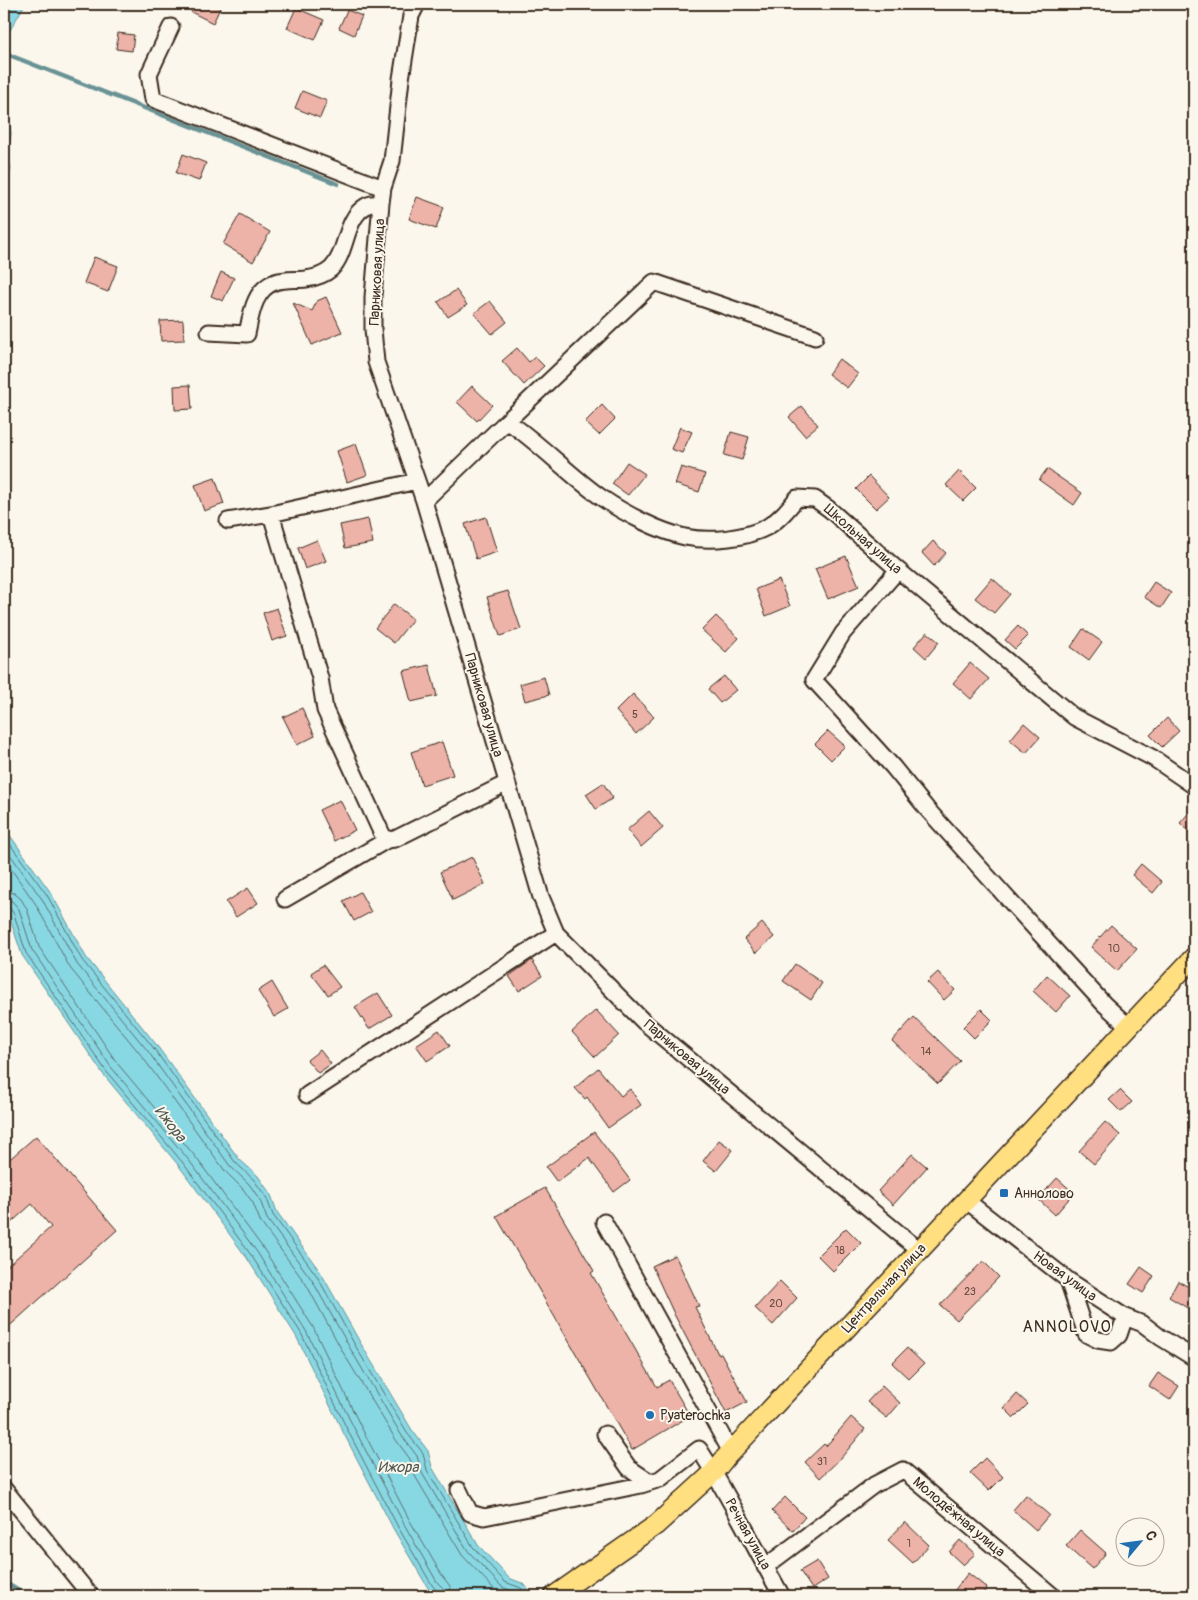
<svg xmlns="http://www.w3.org/2000/svg" width="1198" height="1600" viewBox="0 0 1198 1600" font-family="Pangolin,sans-serif">
	<style>
		.water { fill: #88d8e4; stroke: #699295 }
		.lines { fill: none; stroke-linecap: round; stroke-linejoin: round }
		.shore { stroke: #5a706d; stroke-width: 1 }
		.stream { stroke: #699295; stroke-width: 4.5 }
		.building { fill: #edb2a8; stroke: #3b2a1e }
		.minor-casing { stroke: #3b2a1e; stroke-width: 19 }
		.major-casing { stroke: #3b2a1e; stroke-width: 22 }
		.minor { stroke: #fbf7ec; stroke-width: 15 }
		.major { stroke: #ffdf80; stroke-width: 19 }
		.poi-dot { fill: #1f6fb2; stroke: #fbf7ec; stroke-width: 2 }
		.labels { text-anchor: middle; dominant-baseline: central; stroke-width: 4; stroke-linejoin: round; paint-order: stroke }
		.number-label { font-size: 11px; fill: #684c40 }
		.street-label { font-size: 14px; fill: #3b2a1e; stroke: #fbf7ec }
		.poi-label { font-size: 14px; fill: #3b2a1e; stroke: #fbf7ec; text-anchor: start }
		.water-label { font-size: 15px; font-style: italic; fill: #4e5650; stroke: #fbf7ec }
		.quarter-label { font-size: 16px; letter-spacing: 1px; fill: #3b2a1e; stroke: #fbf7ec }
	</style>
	<rect width="100%" height="100%" fill="#fbf7ec"/>
	<filter id="ink" filterUnits="userSpaceOnUse"><feTurbulence type="fractalNoise" baseFrequency=".02" numOctaves="2"/><feDisplacementMap in="SourceGraphic" scale="10" xChannelSelector="R" yChannelSelector="G"/><feConvolveMatrix kernelMatrix="1 2 1 2 8 2 1 2 1" color-interpolation-filters="sRGB"/></filter>
	<g filter="url(#ink)">
		<path class="water" d="M 4,4 L 25,4 L 5,39 L 4,51 Z
			M 4,88 L 11,133 L 8,155 L 11,169 L 4,190 Z
			M 4,827 L 51,893 L 86,957 L 155,1043 L 239,1159 L 258,1176 L 271,1195 L 277,1212 L 321,1273 L 361,1344 L 412,1430 L 428,1451 L 432,1467 L 478,1545 L 509,1578 L 524,1584 L 534,1596 L 435,1596 L 428,1588 L 394,1530 L 343,1432 L 296,1336 L 247,1258 L 179,1166 L 103,1074 L 22,955 L 9,916 L 4,907 Z"/>
		<g class="lines">
			<path class="shore" d="M 4,836 L 47,895 L 82,960 L 152,1046 L 235,1162 L 254,1180 L 266,1197 L 273,1215 L 317,1276 L 356,1347 L 407,1433 L 423,1453 L 427,1470 L 473,1547 L 505,1582 L 521,1588 L 528,1596
				M 4,846 L 42,899 L 77,964 L 147,1050 L 230,1166 L 249,1184 L 260,1200 L 267,1219 L 312,1280 L 351,1350 L 402,1436 L 417,1456 L 422,1473 L 468,1551 L 502,1587 L 517,1593 L 520,1596
				M 4,859 L 35,903 L 70,968 L 141,1055 L 225,1171 L 243,1189 L 253,1203 L 261,1223 L 306,1284 L 344,1354 L 396,1440 L 410,1459 L 415,1476 L 462,1555 L 496,1591 L 504,1596
				M 4,891 L 14,893 L 21,899 L 27,909 L 39,947 L 117,1063 L 194,1155 L 263,1248 L 313,1327 L 359,1423 L 410,1521 L 443,1577 L 450,1586 L 452,1596
				M 4,899 L 12,901 L 19,909 L 32,950 L 111,1067 L 188,1159 L 257,1252 L 306,1331 L 353,1426 L 404,1524 L 437,1582 L 444,1589 L 445,1596
				M 4,905 L 9,907 L 14,914 L 26,953 L 106,1071 L 183,1163 L 251,1255 L 301,1333 L 347,1429 L 398,1527 L 432,1585 L 438,1592 L 439,1596"/>
			<path class="stream" d="M 4,53 L 338,184
				M 4,1582 L 27,1596"/>
		</g>
		<path class="building" d="M 195,4 L 222,4 L 213,23 L 191,12 Z
			M 296,8 L 324,20 L 315,40 L 287,28 Z
			M 347,10 L 362,16 L 354,35 L 339,28 Z
			M 118,33 L 134,35 L 132,51 L 116,49 Z
			M 302,91 L 327,101 L 320,118 L 295,108 Z
			M 183,154 L 206,163 L 199,181 L 176,173 Z
			M 417,197 L 444,207 L 436,229 L 409,219 Z
			M 240,214 L 270,232 L 253,262 L 223,244 Z
			M 94,257 L 118,266 L 108,292 L 84,283 Z
			M 221,272 L 234,278 L 223,301 L 211,296 Z
			M 456,290 L 467,305 L 448,317 L 438,302 Z
			M 326,297 L 342,332 L 312,345 L 293,303 L 312,311 L 317,301 Z
			M 490,301 L 507,322 L 492,334 L 474,313 Z
			M 183,320 L 184,340 L 161,341 L 160,321 Z
			M 517,348 L 529,362 L 535,357 L 544,366 L 524,385 L 502,361 Z
			M 839,359 L 858,374 L 847,388 L 828,374 Z
			M 190,385 L 192,409 L 175,410 L 174,386 Z
			M 472,386 L 492,405 L 477,421 L 457,402 Z
			M 602,405 L 615,419 L 599,435 L 585,422 Z
			M 802,406 L 818,425 L 805,436 L 789,417 Z
			M 680,427 L 692,432 L 682,453 L 671,449 Z
			M 731,432 L 749,437 L 742,460 L 724,455 Z
			M 356,444 L 367,475 L 347,482 L 337,451 Z
			M 627,462 L 645,474 L 628,495 L 612,484 Z
			M 681,467 L 705,474 L 699,492 L 675,484 Z
			M 1047,469 L 1082,493 L 1074,505 L 1039,480 Z
			M 959,471 L 976,488 L 963,501 L 946,485 Z
			M 869,476 L 889,497 L 876,509 L 856,489 Z
			M 215,478 L 224,504 L 204,511 L 195,485 Z
			M 486,517 L 497,552 L 476,559 L 465,524 Z
			M 368,519 L 373,543 L 345,548 L 340,525 Z
			M 317,540 L 326,561 L 305,569 L 298,548 Z
			M 933,541 L 946,553 L 934,566 L 922,553 Z
			M 846,556 L 859,586 L 828,599 L 815,569 Z
			M 992,578 L 1010,594 L 994,613 L 975,598 Z
			M 779,580 L 790,606 L 766,616 L 756,589 Z
			M 1154,582 L 1171,593 L 1161,608 L 1144,597 Z
			M 508,591 L 521,629 L 500,636 L 487,597 Z
			M 394,604 L 413,619 L 394,643 L 375,628 Z
			M 277,608 L 287,636 L 272,641 L 263,613 Z
			M 716,616 L 739,638 L 726,652 L 702,630 Z
			M 1018,626 L 1028,636 L 1015,649 L 1005,640 Z
			M 1083,629 L 1102,642 L 1089,660 L 1071,647 Z
			M 927,632 L 939,642 L 926,658 L 914,647 Z
			M 970,663 L 989,679 L 971,699 L 953,683 Z
			M 429,665 L 437,696 L 411,702 L 403,671 Z
			M 724,676 L 736,690 L 720,703 L 708,689 Z
			M 544,677 L 549,695 L 525,701 L 520,684 Z
			M 633,694 L 654,717 L 636,734 L 616,711 Z
			M 302,708 L 315,736 L 297,745 L 283,717 Z
			M 1167,718 L 1179,731 L 1162,747 L 1150,735 Z
			M 1024,723 L 1040,737 L 1026,753 L 1010,740 Z
			M 828,731 L 845,746 L 831,760 L 815,744 Z
			M 442,742 L 453,775 L 422,785 L 411,752 Z
			M 603,783 L 613,798 L 596,809 L 586,794 Z
			M 340,800 L 355,830 L 334,841 L 319,810 Z
			M 1194,807 L 1194,836 L 1180,823 Z
			M 649,811 L 663,828 L 641,847 L 627,830 Z
			M 472,857 L 485,884 L 453,900 L 440,872 Z
			M 1141,864 L 1162,882 L 1153,893 L 1132,875 Z
			M 248,888 L 258,903 L 236,917 L 226,902 Z
			M 360,892 L 371,912 L 354,921 L 343,901 Z
			M 762,923 L 774,937 L 756,953 L 744,939 Z
			M 1111,925 L 1137,949 L 1117,971 L 1091,947 Z
			M 532,960 L 542,976 L 519,991 L 509,976 Z
			M 795,964 L 822,983 L 811,1000 L 783,981 Z
			M 323,965 L 340,987 L 328,995 L 311,973 Z
			M 938,972 L 955,990 L 944,1000 L 927,982 Z
			M 1047,975 L 1070,996 L 1056,1012 L 1033,991 Z
			M 272,982 L 288,1009 L 274,1017 L 258,991 Z
			M 378,993 L 392,1015 L 369,1029 L 355,1007 Z
			M 981,1009 L 992,1020 L 974,1038 L 963,1027 Z
			M 596,1010 L 619,1035 L 595,1057 L 572,1032 Z
			M 914,1017 L 960,1061 L 938,1084 L 892,1041 Z
			M 439,1030 L 450,1046 L 427,1061 L 416,1045 Z
			M 320,1050 L 331,1064 L 318,1073 L 307,1060 Z
			M 598,1068 L 621,1096 L 630,1089 L 641,1105 L 608,1128 L 587,1097 L 585,1099 L 575,1088 Z
			M 1120,1090 L 1132,1102 L 1121,1112 L 1109,1100 Z
			M 1105,1122 L 1120,1135 L 1094,1164 L 1079,1151 Z
			M 594,1132 L 630,1180 L 614,1192 L 589,1158 L 557,1182 L 546,1167 Z
			M 36,1136 L 117,1230 L 4,1331 L 4,1269 L 51,1227 L 32,1204 L 4,1229 L 4,1164 Z
			M 719,1140 L 733,1150 L 716,1171 L 703,1161 Z
			M 912,1154 L 927,1167 L 893,1205 L 878,1191 Z
			M 1057,1178 L 1074,1193 L 1055,1215 L 1038,1199 Z
			M 545,1188 L 594,1271 L 591,1273 L 657,1387 L 669,1380 L 690,1416 L 632,1450 L 496,1216 Z
			M 846,1228 L 861,1243 L 833,1271 L 818,1256 Z
			M 675,1255 L 699,1306 L 695,1307 L 718,1354 L 721,1353 L 747,1402 L 726,1413 L 675,1316 L 652,1266 Z
			M 983,1261 L 999,1277 L 957,1320 L 940,1305 Z
			M 1141,1267 L 1154,1276 L 1143,1293 L 1129,1284 Z
			M 780,1281 L 797,1298 L 773,1325 L 755,1308 Z
			M 1178,1281 L 1194,1290 L 1194,1312 L 1169,1297 Z
			M 907,1348 L 924,1364 L 909,1379 L 892,1363 Z
			M 1158,1373 L 1179,1386 L 1170,1400 L 1149,1386 Z
			M 882,1386 L 900,1403 L 887,1418 L 867,1402 Z
			M 1017,1394 L 1028,1404 L 1014,1418 L 1004,1408 Z
			M 851,1417 L 865,1429 L 841,1458 L 820,1478 L 805,1462 L 824,1444 L 826,1446 Z
			M 985,1458 L 1003,1477 L 989,1491 L 970,1473 Z
			M 1026,1495 L 1049,1515 L 1036,1530 L 1013,1510 Z
			M 785,1497 L 805,1517 L 793,1531 L 772,1511 Z
			M 905,1522 L 929,1545 L 913,1563 L 888,1540 Z
			M 1080,1530 L 1106,1553 L 1092,1569 L 1066,1546 Z
			M 960,1540 L 975,1554 L 963,1565 L 949,1552 Z
			M 817,1561 L 828,1579 L 812,1589 L 800,1571 Z
			M 968,1573 L 987,1588 L 981,1596 L 950,1596 Z"/>
		<g class="lines">
			<g class="minor-casing">
				<path id="minor" d="M 417,4 L 411,16 L 401,79 L 392,161 L 383,188 L 381,203 L 373,297 L 373,329 L 376,362 L 424,501 L 541,897 L 556,933 L 644,1022 L 919,1250
					M 171,27 L 149,74 L 153,99 L 383,188
					M 209,332 L 247,334 C 251,315 254,289 275,282 C 284,279 296,280 306,279 C 314,278 324,275 331,269 C 348,252 344,219 366,206 C 370,203 377,204 381,203
					M 507,421 L 654,282 L 815,337
					M 424,501 L 507,421 C 541,444 569,475 602,498 C 624,513 658,531 685,537 C 710,542 744,539 767,527 C 779,520 788,509 797,498 L 815,499 L 829,509 L 898,570 L 1074,717 L 1153,758 L 1194,786
					M 271,514 L 320,678 L 325,710 L 382,834 L 387,840 L 395,839 L 507,783
					M 228,521 L 271,514 L 417,481
					M 898,570 L 843,633 L 814,680 L 893,767 L 927,809 L 1008,899 L 1104,1004 L 1129,1027
					M 285,899 L 387,840
					M 307,1095 L 556,933
					M 967,1201 L 1068,1280 L 1125,1317 L 1143,1324 L 1160,1337 L 1194,1358
					M 604,1222 L 731,1452
					M 1068,1280 L 1086,1334 L 1098,1340 L 1111,1342 L 1119,1335 L 1125,1317
					M 605,1434 L 629,1468 L 650,1482
					M 4,1489 L 91,1596
					M 459,1490 L 470,1513 L 484,1517 L 641,1485 L 660,1479 L 699,1449 C 730,1496 754,1548 782,1596
					M 765,1567 L 874,1485 L 903,1470 L 1053,1596"/>
			</g>
			<g class="major-casing">
				<path id="major" d="M 554,1596 L 656,1525 L 714,1472 L 726,1457 L 1194,957"/>
			</g>
			<use href="#minor" class="minor"/>
			<use href="#major" class="major"/>
		</g>
	</g>
	<g class="poi-dot">
		<rect x="999" y="1188" width="10" height="10" rx="2.5"/>
		<circle cx="650" cy="1415" r="5"/>
	</g>
	<g class="labels">
		<g class="number-label">
			<text x="635" y="714">5</text>
			<text x="1114" y="948">10</text>
			<text x="926" y="1051">14</text>
			<text x="840" y="1250">18</text>
			<text x="970" y="1291">23</text>
			<text x="776" y="1303">20</text>
			<text x="822" y="1461">31</text>
			<text x="909" y="1543">1</text>
		</g>
		<g class="street-label">
			<text transform="translate(377 272) rotate(-87)">Парниковая улица</text>
			<text transform="translate(863 539) rotate(41)">Школьная улица</text>
			<text transform="translate(484 705) rotate(74)">Парниковая улица</text>
			<text transform="translate(687 1057) rotate(40)">Парниковая улица</text>
			<text transform="translate(1065 1276) rotate(36)">Новая улица</text>
			<text transform="translate(884 1288) rotate(-47)">Центральная улица</text>
			<text transform="translate(959 1517) rotate(40)">Молодёжная улица</text>
			<text transform="translate(748 1534) rotate(61)">Речная улица</text>
		</g>
		<g class="poi-label">
			<text x="1014" y="1193">Аннолово</text>
			<text x="660" y="1415">Pyaterochka</text>
		</g>
		<g class="water-label">
			<text transform="translate(170 1124) rotate(52)">Ижора</text>
			<text x="398" y="1467">Ижора</text>
		</g>
		<g class="quarter-label">
			<text x="1067" y="1327">ANNOLOVO</text>
		</g>
	</g>
	<rect width="1198" height="1600" fill="none" stroke="#fbf7ec" stroke-width="20"/>
	<rect x="10" y="10" width="1178" height="1580" fill="none" stroke="#3b2a1e" stroke-width="2" filter="url(#ink)"/>
	<g transform="translate(1140 1542) rotate(61)"><circle r="24" fill="#fbf7ec" stroke="#aea59a"/>
	<path d="M0-4L9 19L0 12L-9 19Z" fill="#1f6fb2"/>
	<text y="-8" font-size="14" font-weight="bold" text-anchor="middle" fill="#3b2a1e">С</text>
	</g>
</svg>
